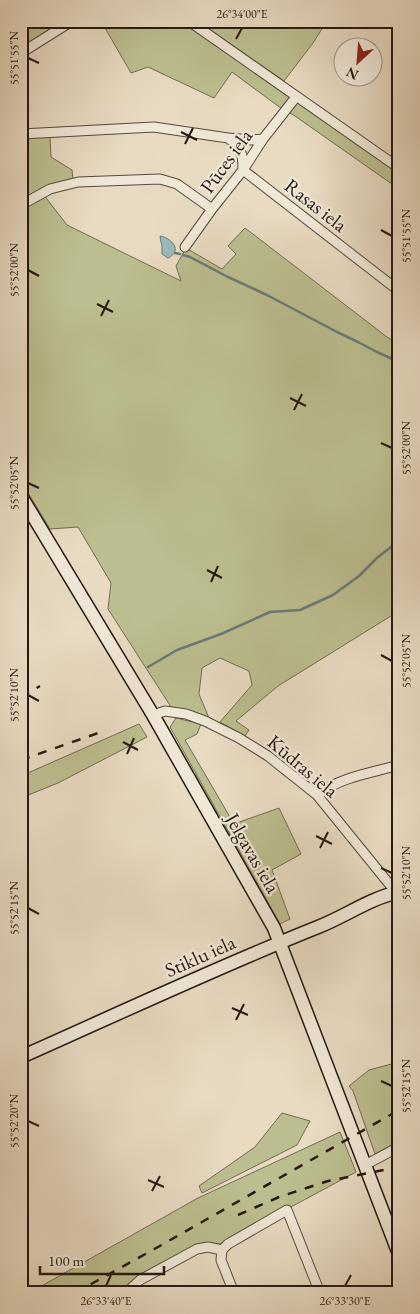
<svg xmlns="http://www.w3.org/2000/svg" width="420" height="1314" viewBox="0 0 420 1314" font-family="'EB Garamond',serif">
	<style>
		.green { fill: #bcbe8f; stroke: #716c51 }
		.water { fill: #9bb9bd; stroke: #6c7979 }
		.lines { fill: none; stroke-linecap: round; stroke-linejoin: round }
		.stream { stroke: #6c7979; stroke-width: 2.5 }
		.street-casing { stroke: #564a3f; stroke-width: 11 }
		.secondary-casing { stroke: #261913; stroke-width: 15 }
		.street { stroke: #f0e8d7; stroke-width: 9 }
		.secondary { stroke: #f0e8d7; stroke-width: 12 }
		.rail { stroke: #261913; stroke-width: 2.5; stroke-dasharray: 9 9; stroke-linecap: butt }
		.ticks { fill: none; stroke: #261913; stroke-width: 2 }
		.labels { text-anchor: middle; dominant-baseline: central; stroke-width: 4.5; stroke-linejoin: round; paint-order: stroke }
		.street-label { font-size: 20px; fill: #261913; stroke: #f0e8d7 }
		.neatline { fill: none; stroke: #261913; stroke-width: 2 }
		.ticks-label { font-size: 12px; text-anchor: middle; fill: #261913 }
	</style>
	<rect width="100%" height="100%" fill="#e8dbc2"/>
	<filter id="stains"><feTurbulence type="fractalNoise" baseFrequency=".004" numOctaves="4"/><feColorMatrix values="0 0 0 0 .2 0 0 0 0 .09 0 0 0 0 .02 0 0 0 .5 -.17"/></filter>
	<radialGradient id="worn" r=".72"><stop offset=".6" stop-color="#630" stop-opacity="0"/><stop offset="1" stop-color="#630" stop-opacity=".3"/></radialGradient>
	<path class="green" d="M 21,21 L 65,21 L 21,48 Z
		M 101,21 L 180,21 L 399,174 L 399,189 L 295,116 L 278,106 L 232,72 L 214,98 L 148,67 L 131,73 Z
		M 198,21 L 327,21 L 313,43 L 284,81 Z
		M 50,137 L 51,157 L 72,170 L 73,180 L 40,190 L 67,225 L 181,281 L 176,266 L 186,248 L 222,269 L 236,254 L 228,246 L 245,228 L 387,337 L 399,344 L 399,611 L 278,686 L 236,721 L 249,730 L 245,736 L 220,722 L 252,685 L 249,671 L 220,658 L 202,668 L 199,694 L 209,718 L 171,707 L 108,609 L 111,583 L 78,527 L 50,529 L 21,481 L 21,138 Z
		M 176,718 L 201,724 L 197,734 L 185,740 L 234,824 L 279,808 L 301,854 L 272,870 L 290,919 L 280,924 L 170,727 Z
		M 139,724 L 147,737 L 58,783 L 21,798 L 21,776 Z
		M 399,1062 L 399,1141 L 375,1154 L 353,1091 L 349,1086 L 369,1070 Z
		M 282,1113 L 310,1121 L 297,1145 L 202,1193 L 199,1186 L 255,1147 Z
		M 340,1132 L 356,1172 L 224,1243 L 214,1245 L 197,1246 L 120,1293 L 117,1293 L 113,1285 L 99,1293 L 29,1293 L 198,1198 Z"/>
	<path class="water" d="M 160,236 C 172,238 183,251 168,258 L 162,254 L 162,246 L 161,242 Z"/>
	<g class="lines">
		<path class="stream" d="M 175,253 L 180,254
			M 183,255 L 190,257 L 228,277 L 267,295 L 337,332 L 358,342 L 377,352 L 399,362
			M 148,667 L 177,650 L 221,634 L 270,612 L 300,610 L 333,595 L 359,576 L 378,557 L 399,541"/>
		<g class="street-casing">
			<path id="street" d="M 189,21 L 399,168
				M 21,53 L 72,21
				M 21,134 L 154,127 L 228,138
				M 243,170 L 399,291
				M 243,170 C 243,154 242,148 228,138 L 252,140 L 263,139
				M 21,205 L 50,189 L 78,182 L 160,179 L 177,184 L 212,209
				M 185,247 L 212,209 L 243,170 L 263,139 L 296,97
				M 153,715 L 165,711 L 186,714 L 205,721 L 239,738 L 268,756 L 317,795 L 399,896
				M 317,795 C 340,777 371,773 399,765
				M 365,1165 L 399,1147
				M 222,1250 L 228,1244 L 287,1210 L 320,1293
				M 222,1250 L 221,1260 L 234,1293
				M 126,1293 L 140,1280 L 197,1249 L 208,1247 L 222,1250"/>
		</g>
		<g class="secondary-casing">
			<path id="secondary" d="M 21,496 L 153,715 L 274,928 L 399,1254
				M 21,1057 C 120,1013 218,967 318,927 C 346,916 370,898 399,892"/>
		</g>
		<use href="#street" class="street"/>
		<use href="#secondary" class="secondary"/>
		<path class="rail" d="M 21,697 L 40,686
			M 21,760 L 104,731
			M 238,1215 L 279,1197 L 328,1181 L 399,1167
			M 75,1293 L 158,1247 L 399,1110"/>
	</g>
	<path class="ticks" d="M 236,39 L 242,28M 28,58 L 39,63M 181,132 L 197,140M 185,144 L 193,128M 381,230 L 392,236M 28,270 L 39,276M 97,304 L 113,312M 101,316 L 109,300M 290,398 L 306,406M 294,410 L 302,394M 381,443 L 392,448M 28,483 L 39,488M 207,570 L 222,578M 211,582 L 218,566M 381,655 L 392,661M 28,695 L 39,701M 123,742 L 138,750M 127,754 L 134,738M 316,836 L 332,844M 320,848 L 328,832M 381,868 L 392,873M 28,908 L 39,914M 232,1008 L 248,1015M 236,1020 L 244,1004M 381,1081 L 392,1086M 28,1121 L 39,1126M 148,1180 L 164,1187M 152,1191 L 160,1176M 106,1286 L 111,1275M 345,1286 L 351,1275"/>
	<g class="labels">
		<g class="street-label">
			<text transform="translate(226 161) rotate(-54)">Pūces iela</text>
			<text transform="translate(316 205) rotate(38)">Rasas iela</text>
			<text transform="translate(303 766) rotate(40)">Kūdras iela</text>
			<text transform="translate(253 853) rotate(60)">Jelgavas iela</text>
			<text transform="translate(200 956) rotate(-24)">Stiklu iela</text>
		</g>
	</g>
	<rect width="420" height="1314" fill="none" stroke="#e8dbc2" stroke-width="55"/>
	<g transform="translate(358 62) rotate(206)"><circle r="24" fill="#f0e8d7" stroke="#9f9589"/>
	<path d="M0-4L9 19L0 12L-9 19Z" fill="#8f2418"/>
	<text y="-8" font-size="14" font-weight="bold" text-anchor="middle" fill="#261913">N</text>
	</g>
	<path d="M40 1266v8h124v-8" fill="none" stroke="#261913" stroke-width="2.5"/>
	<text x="48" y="1266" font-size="15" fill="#261913" stroke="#f0e8d7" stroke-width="4" paint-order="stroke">100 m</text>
	<rect x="28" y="28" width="364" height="1258" class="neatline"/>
	<g class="ticks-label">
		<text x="242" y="18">26°34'00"E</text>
		<text transform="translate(14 58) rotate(-90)" y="4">55°51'55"N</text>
		<text transform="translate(406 236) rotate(-90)" y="4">55°51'55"N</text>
		<text transform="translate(14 270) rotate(-90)" y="4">55°52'00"N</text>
		<text transform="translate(406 448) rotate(-90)" y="4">55°52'00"N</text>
		<text transform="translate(14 483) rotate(-90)" y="4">55°52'05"N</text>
		<text transform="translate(406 661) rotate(-90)" y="4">55°52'05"N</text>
		<text transform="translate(14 695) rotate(-90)" y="4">55°52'10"N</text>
		<text transform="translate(406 873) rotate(-90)" y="4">55°52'10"N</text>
		<text transform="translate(14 908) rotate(-90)" y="4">55°52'15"N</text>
		<text transform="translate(406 1086) rotate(-90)" y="4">55°52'15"N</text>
		<text transform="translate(14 1121) rotate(-90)" y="4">55°52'20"N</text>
		<text x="106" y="1305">26°33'40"E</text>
		<text x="345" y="1305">26°33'30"E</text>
	</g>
	<rect width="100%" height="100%" filter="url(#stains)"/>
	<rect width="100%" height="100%" fill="url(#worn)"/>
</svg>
